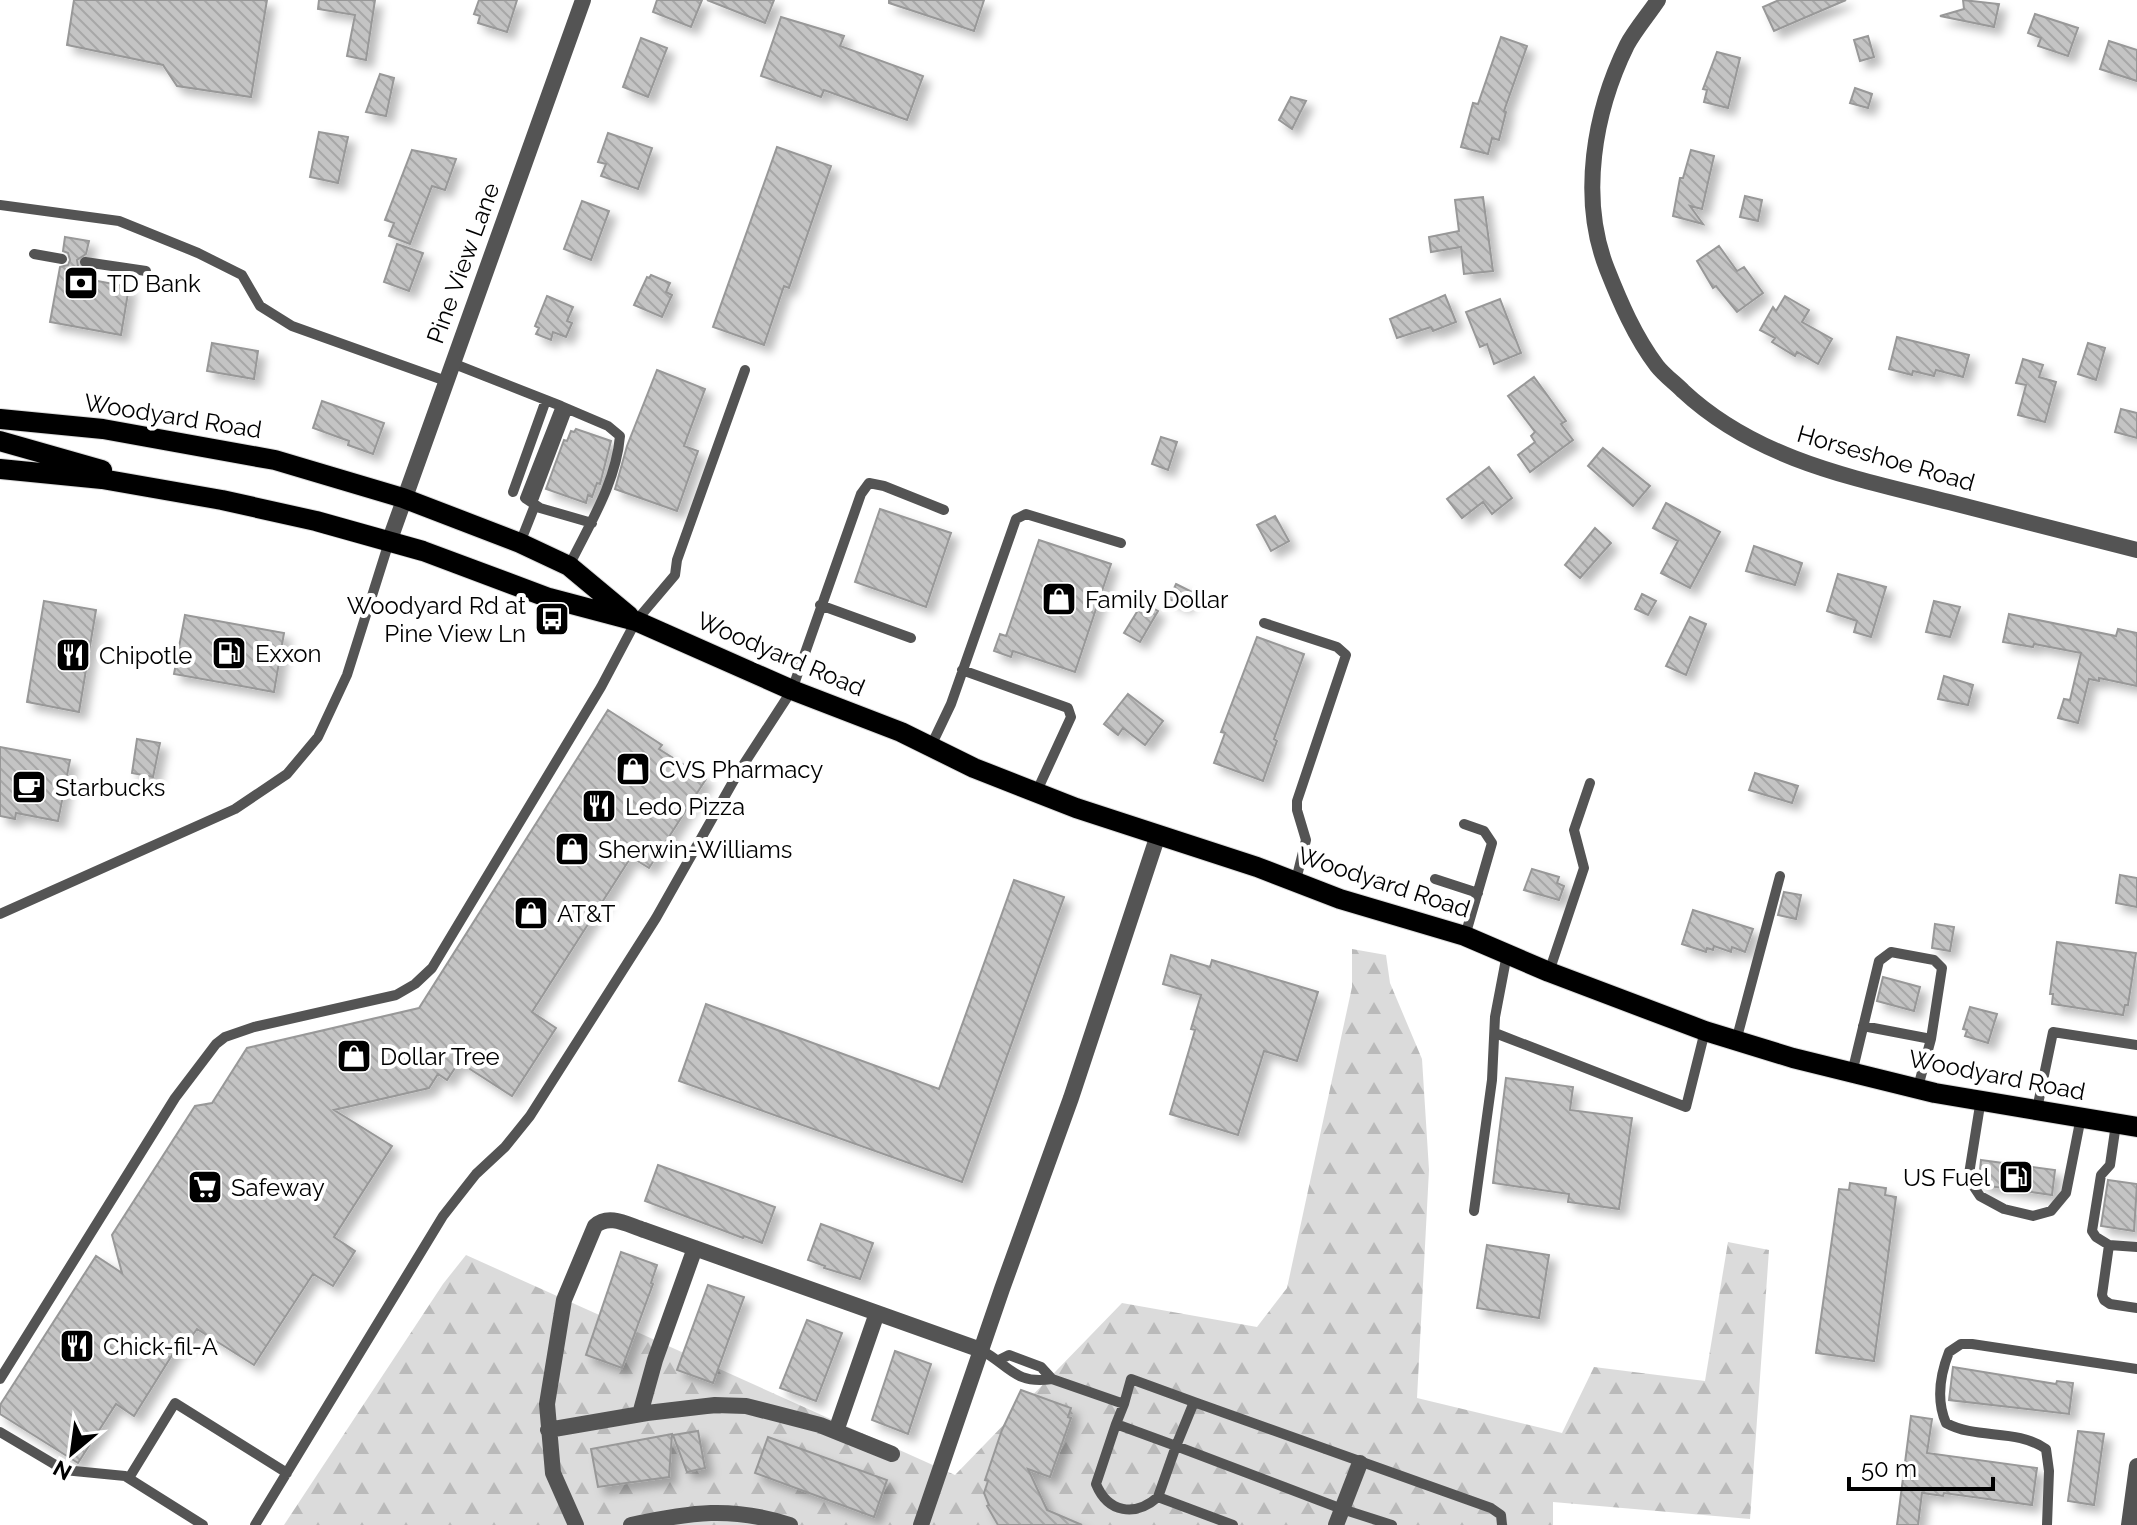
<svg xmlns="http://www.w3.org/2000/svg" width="2137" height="1525" viewBox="0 0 2137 1525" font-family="Raleway,sans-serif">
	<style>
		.forest { fill: url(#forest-firs) }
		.building { fill: url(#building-back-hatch); stroke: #989898; stroke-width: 2; filter: url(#shadow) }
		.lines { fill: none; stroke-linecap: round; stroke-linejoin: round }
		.primary-casing { stroke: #dbdbdb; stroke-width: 22 }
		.lane { stroke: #545454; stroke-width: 10 }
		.street { stroke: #545454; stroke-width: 16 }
		.primary { stroke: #000; stroke-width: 20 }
		.labels { text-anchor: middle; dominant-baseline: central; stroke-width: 8; stroke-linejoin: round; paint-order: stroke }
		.street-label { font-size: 24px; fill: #000; stroke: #fff }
		.poi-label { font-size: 24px; fill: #000; stroke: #fff; text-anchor: start }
	</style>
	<defs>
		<pattern id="forest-firs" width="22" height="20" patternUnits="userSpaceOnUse" patternTransform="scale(2)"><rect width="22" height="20" fill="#dbdbdb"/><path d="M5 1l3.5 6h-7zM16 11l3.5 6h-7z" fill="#bababa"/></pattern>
		<pattern id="building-back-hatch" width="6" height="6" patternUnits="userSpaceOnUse" patternTransform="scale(2)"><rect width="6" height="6" fill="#c4c4c4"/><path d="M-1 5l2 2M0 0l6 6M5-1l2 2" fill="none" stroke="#a7a7a7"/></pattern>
		<filter id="shadow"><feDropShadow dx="7" dy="7" stdDeviation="4" flood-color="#0004"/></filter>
	</defs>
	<rect width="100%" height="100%" fill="#fff"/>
	<path class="forest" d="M 1352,949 L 1386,955 L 1390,983 L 1422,1059 L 1429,1170 L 1417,1398 L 1562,1433 L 1594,1367 L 1705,1381 L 1728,1242 L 1769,1250 L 1750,1519 L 1553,1502 L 1553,1525 L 284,1525 L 443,1284 L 466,1255 L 955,1475 L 1122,1303 L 1257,1327 L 1287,1288 L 1352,987 Z"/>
	<path class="building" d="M 74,0 L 267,0 L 251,97 L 177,86 L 163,65 L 67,45 Z
		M 319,0 L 375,0 L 366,60 L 347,56 L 355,15 L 318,9 Z
		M 479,0 L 517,0 L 507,32 L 478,23 L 480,16 L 474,14 Z
		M 657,0 L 702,0 L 691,27 L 653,12 Z
		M 707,0 L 774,0 L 765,23 Z
		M 889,0 L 984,0 L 974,31 L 889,3 Z
		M 1779,0 L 1846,0 L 1774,31 L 1763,7 Z
		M 1963,0 L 1999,4 L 1994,27 L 1940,16 L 1964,9 Z
		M 2035,14 L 2078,28 L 2068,56 L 2038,46 L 2041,38 L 2028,33 Z
		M 781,17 L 844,36 L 840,46 L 923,76 L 907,120 L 824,90 L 821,97 L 761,76 Z
		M 1868,36 L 1874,57 L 1860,61 L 1854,40 Z
		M 1501,37 L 1527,46 L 1504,111 L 1506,112 L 1499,140 L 1492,138 L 1488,154 L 1461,147 L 1473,103 L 1478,104 Z
		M 641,38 L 667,48 L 648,97 L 623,87 Z
		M 2109,41 L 2137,50 L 2137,81 L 2100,69 Z
		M 1717,52 L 1740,58 L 1728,108 L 1704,102 L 1707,90 L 1703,89 Z
		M 380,74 L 394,78 L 386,116 L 366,112 Z
		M 1855,88 L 1872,94 L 1868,108 L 1850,103 Z
		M 1291,97 L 1306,101 L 1292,129 L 1279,120 Z
		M 319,132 L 348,137 L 338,183 L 310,177 Z
		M 608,133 L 652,148 L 638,189 L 601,176 L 606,164 L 598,162 Z
		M 777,147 L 831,166 L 789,288 L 784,286 L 764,345 L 713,327 Z
		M 412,150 L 456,159 L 445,190 L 432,186 L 410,244 L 389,236 L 394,223 L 385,220 Z
		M 1691,150 L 1714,156 L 1702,209 L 1690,206 L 1703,224 L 1673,216 L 1680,178 L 1683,178 Z
		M 1745,196 L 1762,200 L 1758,221 L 1740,217 Z
		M 1483,197 L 1493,271 L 1464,274 L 1461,247 L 1431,252 L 1429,237 L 1459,231 L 1455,200 Z
		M 582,201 L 609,211 L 591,260 L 564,249 Z
		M 65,237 L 89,241 L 86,254 L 77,260 L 78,266 L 83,270 L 82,278 L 129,287 L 121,335 L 50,322 L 60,267 L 68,265 L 70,260 L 68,253 L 63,251 Z
		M 397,244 L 423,253 L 409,291 L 384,282 Z
		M 1719,246 L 1737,271 L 1744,267 L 1763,293 L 1737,312 L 1716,286 L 1713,288 L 1697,261 Z
		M 651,275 L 670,283 L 666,292 L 672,295 L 662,317 L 634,305 L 647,277 L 649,278 Z
		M 1445,295 L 1456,322 L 1433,331 L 1431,327 L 1397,338 L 1390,319 Z
		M 547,296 L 573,307 L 567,321 L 572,323 L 566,337 L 553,332 L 551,340 L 536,334 L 539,328 L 535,326 Z
		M 1785,296 L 1809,310 L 1802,322 L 1832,339 L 1818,364 L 1797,352 L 1795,356 L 1772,342 L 1775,338 L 1760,330 L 1773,307 L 1776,311 Z
		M 1500,299 L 1521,353 L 1494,364 L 1487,344 L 1480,347 L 1466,312 Z
		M 1897,337 L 1969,355 L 1963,377 L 1936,370 L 1934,376 L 1913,371 L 1912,375 L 1889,369 Z
		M 212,343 L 258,351 L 254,379 L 207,371 Z
		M 2088,343 L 2105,348 L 2096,380 L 2078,374 Z
		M 2023,359 L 2043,365 L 2039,377 L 2056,382 L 2045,422 L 2018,415 L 2026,385 L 2016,383 Z
		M 657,370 L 705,389 L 684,446 L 698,451 L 677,511 L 615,489 L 627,446 Z
		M 1534,377 L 1566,421 L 1561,424 L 1573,440 L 1530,472 L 1518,455 L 1535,442 L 1531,436 L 1535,432 L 1508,396 Z
		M 322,401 L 384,423 L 373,454 L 348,445 L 349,441 L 313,428 Z
		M 2121,409 L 2137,413 L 2137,438 L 2115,432 Z
		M 576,429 L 611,441 L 600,484 L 597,483 L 592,497 L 588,495 L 586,503 L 546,489 L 564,440 L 567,441 L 571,431 L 574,432 Z
		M 1161,437 L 1177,442 L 1168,470 L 1152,464 Z
		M 1603,448 L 1650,486 L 1633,506 L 1588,466 Z
		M 1489,467 L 1512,498 L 1492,514 L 1483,502 L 1462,518 L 1447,499 Z
		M 1666,503 L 1720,532 L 1690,588 L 1661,573 L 1678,541 L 1653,528 Z
		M 880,509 L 951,533 L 926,607 L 855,582 Z
		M 1275,516 L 1289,541 L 1271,551 L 1257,525 Z
		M 1595,528 L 1611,543 L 1580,578 L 1565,565 Z
		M 1039,540 L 1111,564 L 1075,672 L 1013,651 L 1011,657 L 994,651 L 1000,634 L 1006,636 Z
		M 1754,546 L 1802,563 L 1795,585 L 1746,571 Z
		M 1838,574 L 1886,587 L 1871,637 L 1854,632 L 1857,621 L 1827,611 Z
		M 1176,584 L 1192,592 L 1185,606 L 1169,599 Z
		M 1642,594 L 1656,601 L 1648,615 L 1635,609 Z
		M 44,601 L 96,610 L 79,712 L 27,702 Z
		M 1934,601 L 1960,607 L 1950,637 L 1926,632 Z
		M 1143,602 L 1158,611 L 1140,642 L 1124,633 Z
		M 2009,614 L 2116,636 L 2118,629 L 2137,633 L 2137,686 L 2099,678 L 2099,681 L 2089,679 L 2078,723 L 2058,718 L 2064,699 L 2070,700 L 2081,653 L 2034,644 L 2033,647 L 2003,642 Z
		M 185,615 L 284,633 L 274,692 L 174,674 Z
		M 1690,617 L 1706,624 L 1686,675 L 1666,666 Z
		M 1257,637 L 1304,654 L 1274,739 L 1277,741 L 1263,781 L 1214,763 L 1225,733 L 1221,732 Z
		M 1944,676 L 1973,685 L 1968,705 L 1938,699 Z
		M 1128,694 L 1163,721 L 1145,745 L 1123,728 L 1118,735 L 1104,724 Z
		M 608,710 L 662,745 L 659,749 L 706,779 L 649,868 L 631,857 L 532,1012 L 556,1028 L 512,1096 L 459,1062 L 447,1080 L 438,1074 L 429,1088 L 334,1110 L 392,1146 L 334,1237 L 355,1251 L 333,1286 L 313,1274 L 254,1365 L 197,1329 L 184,1347 L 179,1344 L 134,1416 L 116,1404 L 78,1463 L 0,1414 L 0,1405 L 96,1256 L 122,1273 L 112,1235 L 195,1106 L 212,1103 L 247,1048 L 419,1008 Z
		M 137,739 L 160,743 L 153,777 L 132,773 Z
		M 0,747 L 70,760 L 58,821 L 16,813 L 15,819 L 0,816 Z
		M 1755,773 L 1798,786 L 1792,803 L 1749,790 Z
		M 1532,869 L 1559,877 L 1557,883 L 1564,886 L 1559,900 L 1524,890 Z
		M 2120,875 L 2137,878 L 2137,907 L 2116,903 Z
		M 1014,880 L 1064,897 L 962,1182 L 679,1081 L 706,1004 L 939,1089 Z
		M 1784,892 L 1801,895 L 1796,919 L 1778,915 Z
		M 1693,910 L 1753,929 L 1745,952 L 1732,947 L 1731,952 L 1714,946 L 1713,950 L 1707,948 L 1706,952 L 1682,944 Z
		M 1935,924 L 1954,927 L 1950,951 L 1932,948 Z
		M 2057,942 L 2136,953 L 2128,1005 L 2125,1005 L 2123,1015 L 2052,1004 L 2053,994 L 2050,994 Z
		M 1171,955 L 1210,967 L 1212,960 L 1318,992 L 1297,1061 L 1264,1051 L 1238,1135 L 1170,1114 L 1195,1030 L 1191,1029 L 1201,995 L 1163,984 Z
		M 1883,977 L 1920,987 L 1914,1011 L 1877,1001 Z
		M 1970,1007 L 1997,1014 L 1988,1043 L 1965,1036 L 1967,1030 L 1963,1029 Z
		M 1506,1078 L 1573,1087 L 1570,1110 L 1632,1118 L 1619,1209 L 1568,1202 L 1569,1194 L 1493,1183 Z
		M 1981,1160 L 2055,1170 L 2052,1195 L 1982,1185 L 1979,1179 Z
		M 658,1165 L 775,1207 L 762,1243 L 744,1236 L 743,1238 L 645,1201 Z
		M 2108,1180 L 2137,1184 L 2134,1231 L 2101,1226 Z
		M 1850,1183 L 1886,1188 L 1885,1195 L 1896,1197 L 1874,1361 L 1816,1353 L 1839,1189 L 1849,1190 Z
		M 821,1224 L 873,1243 L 860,1279 L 824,1268 L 825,1266 L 808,1260 Z
		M 1487,1245 L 1549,1255 L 1539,1318 L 1477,1308 Z
		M 621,1252 L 657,1265 L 651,1283 L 653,1284 L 622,1368 L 586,1355 Z
		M 708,1285 L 744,1297 L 713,1383 L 677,1370 Z
		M 807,1320 L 842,1333 L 816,1401 L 780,1388 Z
		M 895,1351 L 931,1364 L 908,1434 L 872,1420 Z
		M 1953,1367 L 2056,1384 L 2057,1381 L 2073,1383 L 2069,1414 L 1949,1400 Z
		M 1021,1390 L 1071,1408 L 1068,1417 L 1071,1418 L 1050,1477 L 1028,1469 L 1047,1510 L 1082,1525 L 998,1525 L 987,1506 L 989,1505 L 984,1493 L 988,1481 L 985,1480 L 1002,1430 Z
		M 1911,1416 L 1932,1419 L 1927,1453 L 2037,1468 L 2032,1505 L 1944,1493 L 1943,1496 L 1922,1493 L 1918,1525 L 1897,1525 Z
		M 698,1431 L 705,1468 L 687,1472 L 673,1435 Z
		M 2078,1431 L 2104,1434 L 2094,1505 L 2068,1501 Z
		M 672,1434 L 669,1477 L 598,1487 L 591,1449 Z
		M 768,1437 L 887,1480 L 874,1517 L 755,1473 Z"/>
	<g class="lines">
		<g class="primary-casing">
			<path id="primary" d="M 0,419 L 103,429 L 275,460 L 403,498 L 520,543 L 569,566 L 629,616
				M 0,441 L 102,470
				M 0,469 L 102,479 L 222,500 L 316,521 L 423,551 L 549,598 L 636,621 L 792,690 L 901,732 L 974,768 L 1076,808 L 1257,867 L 1340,899 L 1465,936 L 1549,972 L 1705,1031 L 1793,1058 L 1935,1093 L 2137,1127"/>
		</g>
		<path class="lane" d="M 0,205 L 119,221 L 198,253 L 242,275 L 260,306 L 292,326 L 446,381
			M 34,254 L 62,259
			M 85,262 L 146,271
			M 452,363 L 561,406 L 608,426 L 620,436 C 616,483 589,525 569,566
			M 561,406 L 525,498 L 540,508 L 592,523
			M 513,492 L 546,400
			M 532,503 L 567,410
			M 520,543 L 535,505
			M 820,605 L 911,638
			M 1264,623 L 1337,647 L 1346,655 L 1297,801 L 1297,810 L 1306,840 L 1296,880
			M 962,670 L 1068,708 L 1071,717 L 1036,793
			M 930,748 L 951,704 L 1016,519 L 1026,514 L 1121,543
			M 1464,824 L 1484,831 L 1492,843 L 1465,936
			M 1435,879 L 1478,893
			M 0,914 L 235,809 L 287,774 L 318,737 L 347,675 L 389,542
			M 1549,972 L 1584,868 L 1574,830 L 1590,783
			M 1863,1026 L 1931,1039
			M 1495,1033 L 1686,1107 L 1705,1031
			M 1736,1041 L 1780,876
			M 1852,1073 L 1879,961 L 1891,952 L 1934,960 L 1942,968 L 1931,1039 L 1918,1087
			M 1981,1099 L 1969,1174 L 1972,1184 L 1980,1196 L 2004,1209 L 2033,1216 L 2051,1211 L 2066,1193 L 2081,1117
			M 2037,1109 L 2053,1032 L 2137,1045
			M 1474,1211 L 1492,1080 L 1495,1017 L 1507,954
			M 2109,1245 L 2096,1237 L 2092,1231 L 2101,1175 L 2110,1165 L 2116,1124
			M 2137,1247 L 2109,1245 L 2102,1295 L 2104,1300 L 2110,1304 L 2137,1308
			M 981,1350 C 1009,1365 1015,1385 1052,1379
			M 999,1360 L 1009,1355 L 1041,1367 L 1052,1379 L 1124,1404 L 1116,1424 L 1176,1446 L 1194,1402 L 1491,1508 L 1501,1515 L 1502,1525
			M 0,1379 L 175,1098 L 216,1044 L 225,1037 L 254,1027 L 396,995 L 415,984 L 432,968 L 601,687 L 636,621 L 675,575 L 677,560 L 745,370
			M 1124,1404 L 1131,1379 L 1194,1402
			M 1116,1424 L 1096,1484 C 1108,1513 1135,1517 1158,1497 L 1233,1525
			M 0,1432 L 64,1470 L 125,1476 L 203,1525
			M 129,1478 L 175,1403 L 287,1473
			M 1158,1497 L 1176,1446 L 1342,1509 L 1392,1525
			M 255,1525 L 443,1216 L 476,1174 L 505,1147 L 530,1116 L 656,918 L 738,773 L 792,690 L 861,494 L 869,483 L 884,486 L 944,510
			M 2047,1525 L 2049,1471 L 2046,1449 C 2016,1428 1977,1440 1946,1423 C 1936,1400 1940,1375 1949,1352 L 1961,1344 L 1972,1344 L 2137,1369"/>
		<path class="street" d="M 1658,0 C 1648,15 1635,30 1627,45 C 1594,112 1579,198 1607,269 C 1620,302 1635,337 1657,366 C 1664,375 1675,383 1683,391 C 1757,460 1854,478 1949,502 C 2011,518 2074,534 2137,550
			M 389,542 L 583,0
			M 640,1414 L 655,1360 L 695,1248
			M 548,1430 L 647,1413 L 715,1405 L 746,1406 L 820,1425 L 892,1454
			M 836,1431 L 877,1313
			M 576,1525 L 553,1473 L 547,1404 L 564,1300 L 595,1226 C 609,1213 628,1225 644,1230 L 981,1350
			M 631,1525 C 691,1512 731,1506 790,1525
			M 921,1525 L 1002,1289 L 1071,1098 L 1158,835
			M 1336,1525 L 1360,1463
			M 2129,1525 L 2137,1466"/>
		<use href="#primary" class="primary"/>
	</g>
	<defs>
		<g id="bank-square" transform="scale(1.8)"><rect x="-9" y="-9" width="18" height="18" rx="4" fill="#000" stroke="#fff"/><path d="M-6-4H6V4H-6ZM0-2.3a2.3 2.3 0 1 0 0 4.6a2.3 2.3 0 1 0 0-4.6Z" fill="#fff"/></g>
		<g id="shop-square" transform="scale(1.8)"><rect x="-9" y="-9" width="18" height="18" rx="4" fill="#000" stroke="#fff"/><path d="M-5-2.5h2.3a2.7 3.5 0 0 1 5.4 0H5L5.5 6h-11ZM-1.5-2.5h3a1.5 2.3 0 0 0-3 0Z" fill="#fff"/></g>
		<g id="bus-square" transform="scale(1.8)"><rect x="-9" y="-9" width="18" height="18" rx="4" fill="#000" stroke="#fff"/><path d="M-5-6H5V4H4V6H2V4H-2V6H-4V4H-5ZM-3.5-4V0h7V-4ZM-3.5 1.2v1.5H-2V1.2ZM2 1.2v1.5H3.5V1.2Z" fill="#fff"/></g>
		<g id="fuel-square" transform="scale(1.8)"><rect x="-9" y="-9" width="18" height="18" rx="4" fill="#000" stroke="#fff"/><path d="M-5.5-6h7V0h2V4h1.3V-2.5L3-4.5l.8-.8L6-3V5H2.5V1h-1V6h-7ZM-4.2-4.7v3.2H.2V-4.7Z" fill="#fff"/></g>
		<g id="restaurant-square" transform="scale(1.8)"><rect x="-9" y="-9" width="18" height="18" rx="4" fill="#000" stroke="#fff"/><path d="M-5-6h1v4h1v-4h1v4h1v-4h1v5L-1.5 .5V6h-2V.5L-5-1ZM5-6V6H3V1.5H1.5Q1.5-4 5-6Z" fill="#fff"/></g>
		<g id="cafe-square" transform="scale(1.8)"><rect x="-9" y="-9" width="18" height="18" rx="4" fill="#000" stroke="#fff"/><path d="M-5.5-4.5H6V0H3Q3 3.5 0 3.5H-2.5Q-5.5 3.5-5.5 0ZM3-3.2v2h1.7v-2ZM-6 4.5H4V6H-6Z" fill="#fff"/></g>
		<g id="supermarket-square" transform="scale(1.8)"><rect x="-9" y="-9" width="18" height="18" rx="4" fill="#000" stroke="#fff"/><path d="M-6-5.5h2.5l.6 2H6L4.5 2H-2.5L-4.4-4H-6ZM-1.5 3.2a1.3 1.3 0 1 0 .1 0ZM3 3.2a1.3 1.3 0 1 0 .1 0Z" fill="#fff"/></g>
	</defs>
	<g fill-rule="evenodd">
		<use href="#bank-square" x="81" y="283"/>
		<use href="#shop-square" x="1059" y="599"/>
		<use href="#bus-square" x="552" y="619"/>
		<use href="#fuel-square" x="229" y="653"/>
		<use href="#restaurant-square" x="73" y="655"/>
		<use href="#shop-square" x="633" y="769"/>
		<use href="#cafe-square" x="29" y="787"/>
		<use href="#restaurant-square" x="599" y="806"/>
		<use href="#shop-square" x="572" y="849"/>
		<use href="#shop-square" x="531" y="913"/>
		<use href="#shop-square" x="354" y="1056"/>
		<use href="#fuel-square" x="2016" y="1177"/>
		<use href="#supermarket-square" x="205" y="1187"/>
		<use href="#restaurant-square" x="77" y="1346"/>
	</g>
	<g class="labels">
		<g class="street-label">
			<text transform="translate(463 263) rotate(-70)">Pine View Lane</text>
			<text transform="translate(173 416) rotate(9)">Woodyard Road</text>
			<text transform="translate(1886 458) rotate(16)">Horseshoe Road</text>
			<text transform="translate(781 654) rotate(23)">Woodyard Road</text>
			<text transform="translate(1384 882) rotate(18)">Woodyard Road</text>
			<text transform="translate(1997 1075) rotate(11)">Woodyard Road</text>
		</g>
		<g class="poi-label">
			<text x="107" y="283">TD Bank</text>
			<text x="1085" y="599">Family Dollar</text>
			<text x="526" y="605" text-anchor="end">Woodyard Rd at<tspan x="526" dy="28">Pine View Ln</tspan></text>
			<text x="255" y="653">Exxon</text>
			<text x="99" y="655">Chipotle</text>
			<text x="659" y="769">CVS Pharmacy</text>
			<text x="55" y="787">Starbucks</text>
			<text x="625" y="806">Ledo Pizza</text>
			<text x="598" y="849">Sherwin-Williams</text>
			<text x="557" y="913">AT&amp;T</text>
			<text x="380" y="1056">Dollar Tree</text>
			<text x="1990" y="1177" text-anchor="end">US Fuel</text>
			<text x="231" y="1187">Safeway</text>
			<text x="103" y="1346">Chick-fil-A</text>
		</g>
	</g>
	<g transform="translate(72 1453) rotate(209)" stroke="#ffffff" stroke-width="6" paint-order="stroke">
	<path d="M0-6L14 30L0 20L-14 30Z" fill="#000000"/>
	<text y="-12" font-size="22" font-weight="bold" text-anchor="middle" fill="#000000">N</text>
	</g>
	<path d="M1849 1477v12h144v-12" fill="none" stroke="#000000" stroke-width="4"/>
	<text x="1861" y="1477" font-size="24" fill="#000000" stroke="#ffffff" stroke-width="6" paint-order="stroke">50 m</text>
</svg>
